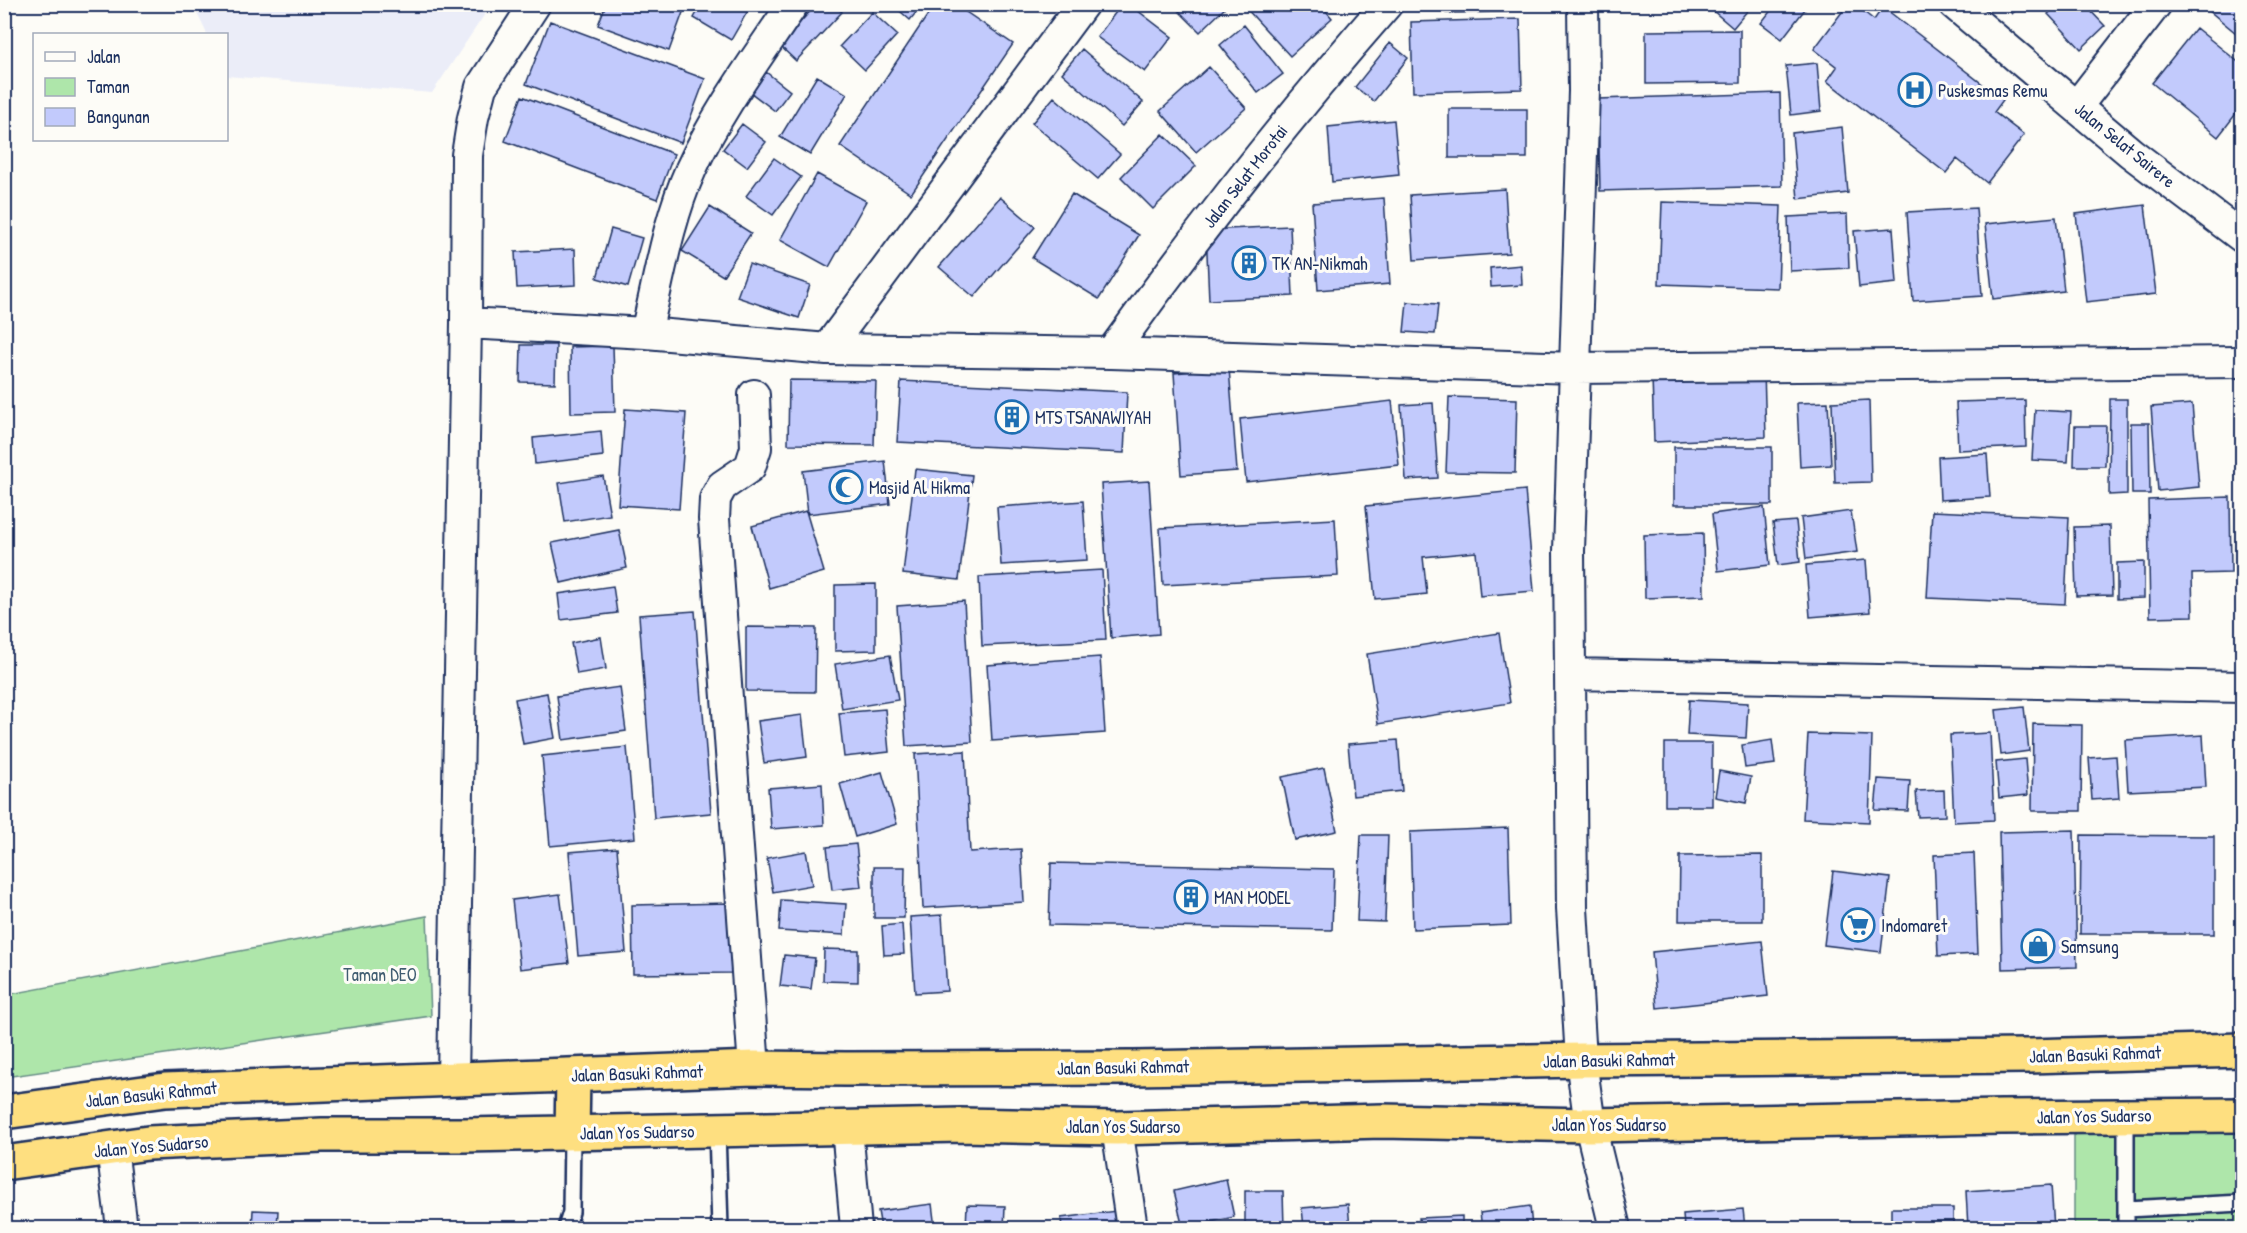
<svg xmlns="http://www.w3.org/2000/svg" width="2247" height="1233" viewBox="0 0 2247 1233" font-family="'Patrick Hand',sans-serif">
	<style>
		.built { fill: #ebedf8 }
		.green { fill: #aee6aa; stroke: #648a84; stroke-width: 1.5 }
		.building { fill: #c2cafc; stroke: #1b2f5e; stroke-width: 1.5 }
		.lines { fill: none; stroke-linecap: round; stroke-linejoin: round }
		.service-casing { stroke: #1b2f5e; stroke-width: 20 }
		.minor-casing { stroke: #1b2f5e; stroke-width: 34 }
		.trunk-casing { stroke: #1b2f5e; stroke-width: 38 }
		.service { stroke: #fdfcf7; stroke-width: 15 }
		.minor { stroke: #fdfcf7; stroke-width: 30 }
		.trunk { stroke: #fedf80; stroke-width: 33 }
		.labels { text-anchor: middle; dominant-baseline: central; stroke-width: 6; stroke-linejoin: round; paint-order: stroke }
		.poi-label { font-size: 18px; fill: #1b2f5e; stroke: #fdfcf7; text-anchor: start }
		.street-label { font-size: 18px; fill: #1b2f5e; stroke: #fdfcf7 }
		.park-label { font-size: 18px; fill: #405d71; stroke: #fdfcf7 }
	</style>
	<rect width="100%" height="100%" fill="#fdfcf7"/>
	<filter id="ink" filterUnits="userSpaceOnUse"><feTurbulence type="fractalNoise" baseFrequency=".0167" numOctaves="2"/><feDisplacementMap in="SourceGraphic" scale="12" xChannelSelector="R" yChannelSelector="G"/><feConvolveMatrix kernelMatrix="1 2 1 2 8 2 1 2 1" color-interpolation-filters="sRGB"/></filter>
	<g filter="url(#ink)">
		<path class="built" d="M 193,5 L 491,5 L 432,93 L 227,76 L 226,34 L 207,34 Z"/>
		<path class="green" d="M 427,916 L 431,1016 L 5,1077 L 5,995 Z
			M 2242,1133 L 2242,1228 L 2074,1228 L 2074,1134 Z"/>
		<path class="building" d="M 606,4 L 686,4 L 669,51 L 598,25 Z
			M 702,4 L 746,4 L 750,7 L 731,40 L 694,18 Z
			M 817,4 L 834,4 L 842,12 L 796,61 L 779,45 Z
			M 892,4 L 923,4 L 910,20 Z
			M 935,4 L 954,4 L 1013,44 L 911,194 L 840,146 Z
			M 1122,4 L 1129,4 L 1172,37 L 1145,72 L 1097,37 Z
			M 1172,4 L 1220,4 L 1224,9 L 1200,32 Z
			M 1320,4 L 1332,18 L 1290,56 L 1243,5 Z
			M 1446,4 L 1507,4 L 1507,12 L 1446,13 Z
			M 1705,4 L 1753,4 L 1733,28 Z
			M 1776,4 L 1809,4 L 1782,39 L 1761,23 Z
			M 1848,4 L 1854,4 L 1874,20 L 1883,7 L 2003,100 L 1994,112 L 2024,135 L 1987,183 L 1957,159 L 1946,173 L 1827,81 L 1837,67 L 1814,49 Z
			M 2003,4 L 2022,4 L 2012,14 Z
			M 2058,4 L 2084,4 L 2105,26 L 2081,49 L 2048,14 Z
			M 2210,4 L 2242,4 L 2242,38 L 2207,9 Z
			M 872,12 L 897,35 L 865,70 L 840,46 Z
			M 1520,19 L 1522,89 L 1413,92 L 1411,22 Z
			M 550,21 L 705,79 L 681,143 L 526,84 Z
			M 1244,25 L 1283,74 L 1258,93 L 1220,45 Z
			M 2196,28 L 2242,65 L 2242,106 L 2218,137 L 2152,83 Z
			M 1740,30 L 1740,83 L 1646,84 L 1646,31 Z
			M 1390,43 L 1408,58 L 1374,101 L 1355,87 Z
			M 1082,49 L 1143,102 L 1122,126 L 1062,73 Z
			M 1817,63 L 1821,111 L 1791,115 L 1786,66 Z
			M 1209,67 L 1246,108 L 1196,152 L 1160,111 Z
			M 766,72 L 790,91 L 775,111 L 750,92 Z
			M 817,76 L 847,94 L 810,155 L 780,137 Z
			M 1780,93 L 1782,186 L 1600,191 L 1598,99 Z
			M 522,96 L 674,154 L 657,199 L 505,141 Z
			M 1054,97 L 1120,154 L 1098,179 L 1032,123 Z
			M 1449,109 L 1527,109 L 1527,158 L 1449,158 Z
			M 1394,120 L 1399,175 L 1332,182 L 1328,127 Z
			M 742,124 L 766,142 L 747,167 L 723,149 Z
			M 1842,127 L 1848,193 L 1798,199 L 1792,133 Z
			M 1163,134 L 1196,166 L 1153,209 L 1121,177 Z
			M 774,158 L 801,177 L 773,215 L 746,196 Z
			M 817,174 L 866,201 L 829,267 L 780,240 Z
			M 1505,189 L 1509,253 L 1414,260 L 1410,195 Z
			M 1072,194 L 1139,235 L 1099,299 L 1032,258 Z
			M 1000,197 L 1035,227 L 974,297 L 939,267 Z
			M 1384,198 L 1390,284 L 1318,290 L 1312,203 Z
			M 1662,202 L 1781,206 L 1778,288 L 1659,284 Z
			M 2145,205 L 2156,294 L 2086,302 L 2076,214 Z
			M 710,207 L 751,233 L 723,276 L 682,251 Z
			M 1976,208 L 1982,296 L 1913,301 L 1907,212 Z
			M 1847,214 L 1849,268 L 1790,271 L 1788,217 Z
			M 2056,217 L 2064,291 L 1993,299 L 1985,224 Z
			M 1290,226 L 1293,296 L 1209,300 L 1206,230 Z
			M 1893,228 L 1897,283 L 1859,287 L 1854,231 Z
			M 611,229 L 642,238 L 628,287 L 597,278 Z
			M 575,249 L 576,285 L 517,288 L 515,252 Z
			M 749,264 L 810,285 L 799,318 L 737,297 Z
			M 1521,265 L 1522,285 L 1491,287 L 1490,268 Z
			M 1407,302 L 1438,304 L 1435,334 L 1404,332 Z
			M 521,345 L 556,345 L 555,383 L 520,382 Z
			M 613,346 L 615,412 L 571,413 L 570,347 Z
			M 1229,368 L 1237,471 L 1181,475 L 1174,373 Z
			M 1764,371 L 1766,437 L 1654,442 L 1652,376 Z
			M 789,380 L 876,381 L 874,445 L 788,444 Z
			M 901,381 L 1127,392 L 1124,453 L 897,442 Z
			M 1449,397 L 1517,399 L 1515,473 L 1446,472 Z
			M 2110,399 L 2127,399 L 2127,494 L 2109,495 Z
			M 1869,400 L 1871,482 L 1835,483 L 1832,402 Z
			M 2025,400 L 2026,447 L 1958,450 L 1956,402 Z
			M 1392,401 L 1399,465 L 1246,482 L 1240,419 Z
			M 1828,402 L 1831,465 L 1800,467 L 1797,403 Z
			M 1433,403 L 1438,478 L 1406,480 L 1401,405 Z
			M 2192,404 L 2199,487 L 2158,491 L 2151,407 Z
			M 625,409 L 686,413 L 679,509 L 618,505 Z
			M 2035,410 L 2071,412 L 2068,462 L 2032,460 Z
			M 2131,423 L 2149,423 L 2150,494 L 2132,494 Z
			M 2075,426 L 2106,426 L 2105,466 L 2074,466 Z
			M 601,431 L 603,456 L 535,464 L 533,438 Z
			M 1674,447 L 1772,447 L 1772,505 L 1674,505 Z
			M 1987,454 L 1990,497 L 1940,500 L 1938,457 Z
			M 885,461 L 890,504 L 808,514 L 803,471 Z
			M 915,469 L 972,475 L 959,580 L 903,574 Z
			M 603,476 L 610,515 L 565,522 L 559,483 Z
			M 1149,481 L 1159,634 L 1111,638 L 1101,484 Z
			M 1525,490 L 1534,591 L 1480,596 L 1476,552 L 1423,557 L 1427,594 L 1375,599 L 1366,506 Z
			M 2230,497 L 2231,573 L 2192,574 L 2193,616 L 2150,617 L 2148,500 Z
			M 1083,501 L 1087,560 L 1001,565 L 997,507 Z
			M 1764,507 L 1770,565 L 1718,571 L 1712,514 Z
			M 806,511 L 824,572 L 769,588 L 752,526 Z
			M 1851,511 L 1857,552 L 1806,559 L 1801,518 Z
			M 1932,511 L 2069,517 L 2065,604 L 1927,598 Z
			M 1335,519 L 1338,576 L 1163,585 L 1160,528 Z
			M 1796,521 L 1800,562 L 1778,565 L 1773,523 Z
			M 2110,526 L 2112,595 L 2076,596 L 2074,527 Z
			M 619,530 L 627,568 L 561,583 L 552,543 Z
			M 1703,533 L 1704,596 L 1645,598 L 1644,535 Z
			M 1866,560 L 1870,612 L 1810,617 L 1806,565 Z
			M 2144,562 L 2144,598 L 2117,599 L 2117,563 Z
			M 1102,570 L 1106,640 L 982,646 L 979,577 Z
			M 876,584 L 876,650 L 835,651 L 835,585 Z
			M 613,586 L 617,613 L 561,620 L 558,594 Z
			M 964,601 L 972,742 L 906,746 L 897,606 Z
			M 695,611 L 711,813 L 654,818 L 639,615 Z
			M 746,627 L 816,628 L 815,692 L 746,691 Z
			M 1499,633 L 1510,703 L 1378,724 L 1367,654 Z
			M 601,637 L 606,669 L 577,674 L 571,643 Z
			M 890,655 L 898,700 L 842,709 L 835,664 Z
			M 1100,657 L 1105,733 L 992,741 L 987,665 Z
			M 620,687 L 626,731 L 563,740 L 557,696 Z
			M 547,693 L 555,738 L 523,744 L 515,699 Z
			M 1689,700 L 1748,703 L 1746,738 L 1687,735 Z
			M 2024,707 L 2029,751 L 2001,755 L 1996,710 Z
			M 885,709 L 889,752 L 844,757 L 839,713 Z
			M 802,715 L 807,757 L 764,763 L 758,721 Z
			M 2033,724 L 2082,725 L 2081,811 L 2032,811 Z
			M 1990,733 L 1994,820 L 1954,822 L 1950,735 Z
			M 1808,734 L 1872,736 L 1869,822 L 1803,819 Z
			M 2203,735 L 2206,787 L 2128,791 L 2125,740 Z
			M 1398,740 L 1402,791 L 1353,796 L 1348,744 Z
			M 1772,740 L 1775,764 L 1745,768 L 1742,745 Z
			M 1665,743 L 1712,743 L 1712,806 L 1665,806 Z
			M 627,747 L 635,838 L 550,846 L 542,756 Z
			M 965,751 L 970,852 L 1021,849 L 1024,902 L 923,908 L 915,754 Z
			M 2116,756 L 2119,798 L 2092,800 L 2089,758 Z
			M 2025,759 L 2028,795 L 1999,798 L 1996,762 Z
			M 1324,768 L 1337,831 L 1295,840 L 1282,777 Z
			M 1719,771 L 1751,777 L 1746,803 L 1715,797 Z
			M 882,772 L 897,824 L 855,837 L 840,784 Z
			M 1878,779 L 1910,781 L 1908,811 L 1875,810 Z
			M 822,784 L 824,825 L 771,829 L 768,788 Z
			M 1944,790 L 1945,816 L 1918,817 L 1916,791 Z
			M 1508,828 L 1511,925 L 1413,929 L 1410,832 Z
			M 2074,830 L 2077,967 L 2002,969 L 1999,832 Z
			M 1361,835 L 1388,835 L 1385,922 L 1357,921 Z
			M 2081,835 L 2214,836 L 2214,934 L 2080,934 Z
			M 856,844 L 861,887 L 832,890 L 827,847 Z
			M 617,848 L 626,952 L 578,956 L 569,852 Z
			M 806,851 L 812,885 L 773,892 L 767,858 Z
			M 1974,853 L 1978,954 L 1938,956 L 1934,855 Z
			M 1762,855 L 1762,921 L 1679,921 L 1680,856 Z
			M 1051,863 L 1334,869 L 1332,930 L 1049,925 Z
			M 874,867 L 905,867 L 904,918 L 874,918 Z
			M 1833,871 L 1890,878 L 1881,952 L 1824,945 Z
			M 560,894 L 569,963 L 520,969 L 512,900 Z
			M 781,900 L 846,904 L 844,935 L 779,931 Z
			M 730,903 L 731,973 L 633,974 L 632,905 Z
			M 942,915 L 947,991 L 915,993 L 910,917 Z
			M 902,924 L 904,954 L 884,955 L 882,926 Z
			M 1762,941 L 1768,996 L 1657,1008 L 1652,952 Z
			M 824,949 L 858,950 L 858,982 L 823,981 Z
			M 784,955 L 815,958 L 811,989 L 780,986 Z
			M 1226,1179 L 1234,1217 L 1183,1228 L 1174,1191 Z
			M 2051,1185 L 2054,1228 L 1968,1228 L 1966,1191 Z
			M 1245,1191 L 1283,1191 L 1284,1228 L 1245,1228 Z
			M 932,1204 L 935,1228 L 881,1228 L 878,1211 Z
			M 1348,1204 L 1350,1228 L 1304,1228 L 1302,1208 Z
			M 967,1205 L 1005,1206 L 1004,1228 L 966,1228 Z
			M 1530,1206 L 1532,1228 L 1482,1228 L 1480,1213 Z
			M 1891,1208 L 1953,1208 L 1953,1228 L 1891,1228 Z
			M 1743,1209 L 1745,1228 L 1684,1228 L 1683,1214 Z
			M 253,1210 L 278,1211 L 277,1228 L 252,1228 Z
			M 1116,1211 L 1118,1228 L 1062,1228 L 1061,1218 Z
			M 1462,1216 L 1462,1228 L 1420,1228 L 1419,1218 Z
			M 362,1224 L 392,1228 L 361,1228 Z"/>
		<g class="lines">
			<g class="service-casing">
				<path id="service" d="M 717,1130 L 720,1228
					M 2126,1209 L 2242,1203
					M 566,1228 L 571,1212 L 572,1133
					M 2126,1228 L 2126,1116"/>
			</g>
			<g class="minor-casing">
				<path id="minor" d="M 1583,4 L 1584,91 L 1569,551 L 1572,908 L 1581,1060 L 1590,1125 L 1615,1228
					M 1954,4 L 2131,153 L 2242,237
					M 2077,106 L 2156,4
					M 466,323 L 646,333 L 827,349 L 1111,353 L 1575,368 L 2242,362
					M 646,333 C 659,278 668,220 691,169 C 718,110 757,58 793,4
					M 827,349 L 1083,4
					M 1111,353 C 1197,233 1289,116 1387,4
					M 754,395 L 756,448 L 750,467 L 722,486 L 715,499 L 714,519 L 754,1068
					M 1570,674 L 2242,687
					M 453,1079 L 466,323 L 467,155 L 473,118 L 481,87 L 535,4
					M 847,1128 L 856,1228
					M 1117,1128 L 1132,1228
					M 112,1148 L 122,1228"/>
			</g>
			<g class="trunk-casing">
				<path id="trunk" d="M 4,1112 L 165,1090 L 754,1068 L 846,1069 L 1134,1068 L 1581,1060 L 2029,1056 L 2242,1050
					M 572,1133 L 573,1076
					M 4,1163 L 148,1143 L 322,1135 L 464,1135 L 961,1125 L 1117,1128 L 1382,1121 L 1590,1125 L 2001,1117 L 2242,1115"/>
			</g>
			<use href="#service" class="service"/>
			<use href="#minor" class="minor"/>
			<use href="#trunk" class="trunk"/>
		</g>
	</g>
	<defs>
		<g id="hospital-ring" transform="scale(1.725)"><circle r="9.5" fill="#fdfcf7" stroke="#1f6fb2" stroke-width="1.5"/><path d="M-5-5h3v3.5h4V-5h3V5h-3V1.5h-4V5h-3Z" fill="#1f6fb2"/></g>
		<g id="building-ring" transform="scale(1.725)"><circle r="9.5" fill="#fdfcf7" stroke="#1f6fb2" stroke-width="1.5"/><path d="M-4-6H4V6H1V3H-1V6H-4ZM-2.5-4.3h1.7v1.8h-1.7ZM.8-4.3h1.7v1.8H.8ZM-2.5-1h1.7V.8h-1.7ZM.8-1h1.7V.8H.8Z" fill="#1f6fb2"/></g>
		<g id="mosque-ring" transform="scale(1.725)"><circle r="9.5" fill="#fdfcf7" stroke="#1f6fb2" stroke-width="1.5"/><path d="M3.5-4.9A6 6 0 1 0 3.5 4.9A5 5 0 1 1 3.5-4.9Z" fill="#1f6fb2"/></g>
		<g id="supermarket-ring" transform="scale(1.725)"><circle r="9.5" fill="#fdfcf7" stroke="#1f6fb2" stroke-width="1.5"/><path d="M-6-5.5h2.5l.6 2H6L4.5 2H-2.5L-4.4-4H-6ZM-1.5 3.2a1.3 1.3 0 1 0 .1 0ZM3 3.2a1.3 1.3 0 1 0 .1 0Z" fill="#1f6fb2"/></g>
		<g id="shop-ring" transform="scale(1.725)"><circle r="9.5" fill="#fdfcf7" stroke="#1f6fb2" stroke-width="1.5"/><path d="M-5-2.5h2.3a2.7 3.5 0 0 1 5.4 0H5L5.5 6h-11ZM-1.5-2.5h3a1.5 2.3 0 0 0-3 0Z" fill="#1f6fb2"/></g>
	</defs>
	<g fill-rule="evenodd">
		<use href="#hospital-ring" x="1915" y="90"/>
		<use href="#building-ring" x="1249" y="263"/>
		<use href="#building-ring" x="1012" y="417"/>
		<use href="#mosque-ring" x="846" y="487"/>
		<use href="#building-ring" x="1191" y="897"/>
		<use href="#supermarket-ring" x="1858" y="925"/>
		<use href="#shop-ring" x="2038" y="946"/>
	</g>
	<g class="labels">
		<g class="poi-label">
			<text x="1938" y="90">Puskesmas Remu</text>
			<text x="1272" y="263">TK AN-Nikmah</text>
			<text x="1035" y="417">MTS TSANAWIYAH</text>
			<text x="869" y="487">Masjid Al Hikma</text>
			<text x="1214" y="897">MAN MODEL</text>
			<text x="1881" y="925">Indomaret</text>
			<text x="2061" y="946">Samsung</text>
		</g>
		<g class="street-label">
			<text transform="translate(2125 145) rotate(39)">Jalan Selat Sairere</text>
			<text transform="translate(1245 176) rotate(-52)">Jalan Selat Morotai</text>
			<text transform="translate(2095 1054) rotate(-2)">Jalan Basuki Rahmat</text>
			<text transform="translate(1609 1060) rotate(-1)">Jalan Basuki Rahmat</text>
			<text transform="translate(1123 1067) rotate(-1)">Jalan Basuki Rahmat</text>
			<text transform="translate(637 1073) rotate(-2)">Jalan Basuki Rahmat</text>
			<text transform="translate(151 1094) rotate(-6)">Jalan Basuki Rahmat</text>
			<text transform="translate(2094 1116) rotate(-1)">Jalan Yos Sudarso</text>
			<text x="1609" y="1124">Jalan Yos Sudarso</text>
			<text x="1123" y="1126">Jalan Yos Sudarso</text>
			<text transform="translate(637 1132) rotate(-1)">Jalan Yos Sudarso</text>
			<text transform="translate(151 1146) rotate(-5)">Jalan Yos Sudarso</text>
		</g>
		<g class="park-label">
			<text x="380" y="974">Taman DEO</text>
		</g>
	</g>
	<rect width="2247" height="1233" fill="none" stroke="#fdfcf7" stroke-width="24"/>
	<rect x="12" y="12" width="2223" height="1209" fill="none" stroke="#1b2f5e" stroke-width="2" filter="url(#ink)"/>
	<rect x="33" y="33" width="195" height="108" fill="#fdfcf7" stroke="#a3aaba" stroke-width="1.5"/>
	<rect x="45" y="52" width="30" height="9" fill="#fdfcf7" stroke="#a3aaba" stroke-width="1.5"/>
	<text x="87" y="63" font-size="18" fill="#1b2f5e">Jalan</text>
	<rect x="45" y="78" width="30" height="18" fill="#aee6aa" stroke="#a3aaba" stroke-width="1.5"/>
	<text x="87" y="93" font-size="18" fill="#1b2f5e">Taman</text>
	<rect x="45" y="108" width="30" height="18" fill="#c2cafc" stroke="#a3aaba" stroke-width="1.5"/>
	<text x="87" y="123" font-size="18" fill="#1b2f5e">Bangunan</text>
</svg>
